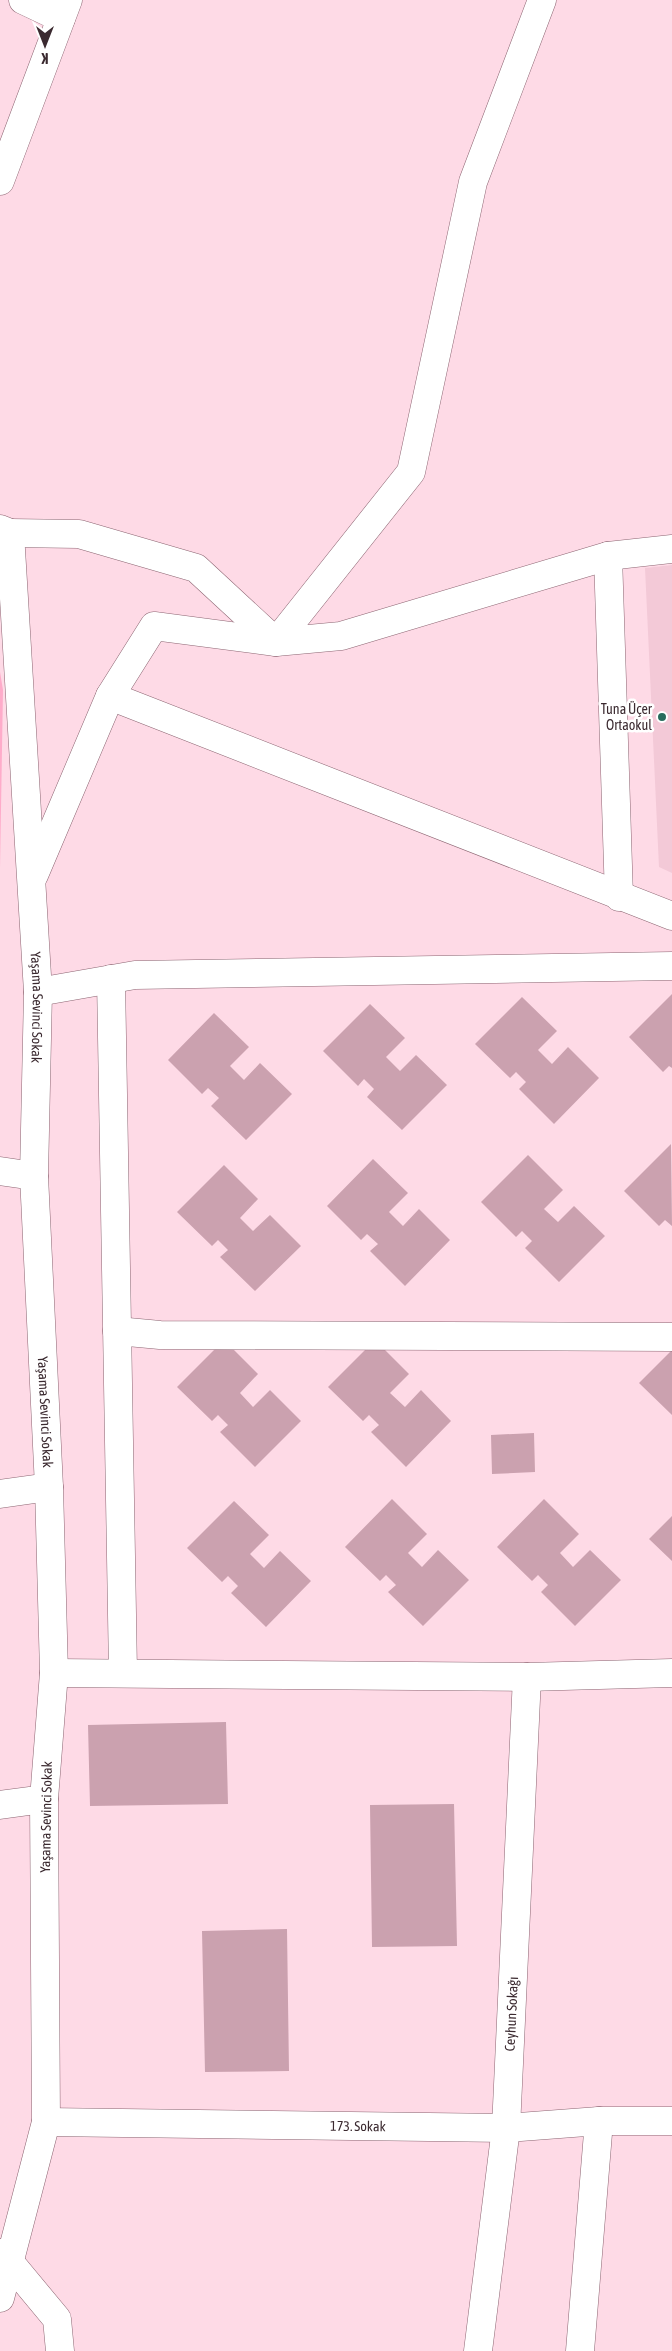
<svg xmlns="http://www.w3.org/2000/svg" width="672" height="2351" viewBox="0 0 672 2351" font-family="'Asap Condensed',sans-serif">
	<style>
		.built { fill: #f3c9d7 }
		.green { fill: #feacca }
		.building { fill: #cba1af }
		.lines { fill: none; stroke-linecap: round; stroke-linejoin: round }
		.minor-casing { stroke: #8c6572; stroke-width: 29 }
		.minor { stroke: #fff; stroke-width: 28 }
		.poi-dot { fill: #286b5d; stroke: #fff; stroke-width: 2 }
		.labels { text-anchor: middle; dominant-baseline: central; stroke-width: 5; stroke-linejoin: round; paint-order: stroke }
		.poi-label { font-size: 14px; fill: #3b2a30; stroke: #fff; text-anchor: end }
		.street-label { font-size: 14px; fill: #3b2a30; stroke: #fff }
	</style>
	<rect width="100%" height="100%" fill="#fedae6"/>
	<path class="built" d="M 672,565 L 672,873 L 659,867 L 645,568 Z"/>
	<path class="green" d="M 0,672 L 3,690 L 0,869 Z"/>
	<path class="building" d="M 672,994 L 672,1068 L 669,1066 L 663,1072 L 629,1037 Z
		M 522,997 L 557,1031 L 538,1050 L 552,1064 L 568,1047 L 599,1078 L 554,1124 L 519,1089 L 526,1082 L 516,1072 L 510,1078 L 475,1044 Z
		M 370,1004 L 405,1038 L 386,1057 L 400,1071 L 416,1055 L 447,1085 L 402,1130 L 367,1097 L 374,1089 L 364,1079 L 358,1086 L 323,1051 Z
		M 214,1013 L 249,1047 L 230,1066 L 244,1080 L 260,1063 L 292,1094 L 246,1140 L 211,1106 L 219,1098 L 208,1088 L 202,1094 L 168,1060 Z
		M 671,1144 L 672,1226 L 665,1220 L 659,1226 L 624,1191 Z
		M 528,1155 L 563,1190 L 544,1209 L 558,1222 L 574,1206 L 605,1236 L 559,1282 L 525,1248 L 532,1241 L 522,1231 L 516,1237 L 481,1202 Z
		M 373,1159 L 408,1193 L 389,1212 L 403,1226 L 419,1209 L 450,1240 L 405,1286 L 370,1251 L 378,1244 L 367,1234 L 361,1240 L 327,1206 Z
		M 224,1165 L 258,1199 L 240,1218 L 253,1231 L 270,1215 L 301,1246 L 255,1291 L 220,1257 L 228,1250 L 218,1240 L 212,1246 L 177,1212 Z
		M 224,1340 L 258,1374 L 240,1393 L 253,1407 L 270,1390 L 301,1421 L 255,1467 L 220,1432 L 228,1425 L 218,1415 L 212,1421 L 177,1387 Z
		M 375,1340 L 409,1374 L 390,1393 L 405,1407 L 421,1390 L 451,1421 L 406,1467 L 371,1432 L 379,1425 L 369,1415 L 363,1421 L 328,1387 Z
		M 672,1350 L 672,1415 L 639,1383 Z
		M 534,1433 L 535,1472 L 492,1474 L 491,1435 Z
		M 392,1499 L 427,1534 L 408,1553 L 422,1567 L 438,1550 L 469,1580 L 423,1626 L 388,1592 L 396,1585 L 386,1575 L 380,1581 L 345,1547 Z
		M 544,1499 L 579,1534 L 560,1553 L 573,1567 L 590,1550 L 621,1580 L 575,1626 L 541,1592 L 548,1585 L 538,1575 L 532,1581 L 497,1547 Z
		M 234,1501 L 269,1535 L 250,1554 L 264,1568 L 280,1551 L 311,1581 L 266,1627 L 231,1593 L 238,1586 L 228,1576 L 222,1582 L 187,1548 Z
		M 672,1516 L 672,1561 L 649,1539 Z
		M 226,1722 L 228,1804 L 90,1806 L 88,1725 Z
		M 454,1804 L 457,1946 L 372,1947 L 370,1805 Z
		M 287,1929 L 289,2071 L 205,2072 L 202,1931 Z"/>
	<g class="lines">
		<g class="minor-casing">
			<g id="minor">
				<path d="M 23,0 L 61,18"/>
				<path d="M 0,181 L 68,0"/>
				<path id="s1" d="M 0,529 L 10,533 L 38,992 L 34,1176 L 49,1487 L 54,1673 L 44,1799 L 46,2122 L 0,2298"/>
				<path d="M 10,533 L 79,534 L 196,568 L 276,642 L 411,472 L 473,182 L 542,0"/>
				<path d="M 608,556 L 619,897"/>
				<path d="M 110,696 L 672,916"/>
				<path d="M 34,875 L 110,696 L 154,626 L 276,642 L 341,636 L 608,556 L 672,549"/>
				<path d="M 111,979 L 123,1672"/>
				<path d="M 38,992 L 135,975 L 672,966"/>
				<path d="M 0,1171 L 34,1176"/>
				<path d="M 117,1331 L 160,1335 L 672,1337"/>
				<path d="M 0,1494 L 49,1487"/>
				<path d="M 54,1673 L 527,1677 L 672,1673"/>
				<path d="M 0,1805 L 44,1799"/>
				<path id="s2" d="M 46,2122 L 506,2128 L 599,2121 L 672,2121"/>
				<path d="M 0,2253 L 8,2260 L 57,2319 L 60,2351"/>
				<path id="s3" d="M 478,2351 L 506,2128 L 527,1677"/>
				<path d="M 580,2351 L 599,2121"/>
			</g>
		</g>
		<use href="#minor" class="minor"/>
	</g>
	<circle class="poi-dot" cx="662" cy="717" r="5"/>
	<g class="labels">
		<g class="poi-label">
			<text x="652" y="709">Tuna Üçer<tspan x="652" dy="16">Ortaokul</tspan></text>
		</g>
		<g class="street-label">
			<text stroke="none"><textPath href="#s1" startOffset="486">Yaşama Sevinci Sokak</textPath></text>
			<text stroke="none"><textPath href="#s1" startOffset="891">Yaşama Sevinci Sokak</textPath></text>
			<text transform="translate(46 1817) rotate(-89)">Yaşama Sevinci Sokak</text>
			<text stroke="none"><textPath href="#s3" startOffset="339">Ceyhun Sokağı</textPath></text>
			<text stroke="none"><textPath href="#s2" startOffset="312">173. Sokak</textPath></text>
		</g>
	</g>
	<g transform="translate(45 45) rotate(180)" stroke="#ffffff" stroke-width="4" paint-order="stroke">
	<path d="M0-4L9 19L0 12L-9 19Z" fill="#3b2a30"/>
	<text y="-8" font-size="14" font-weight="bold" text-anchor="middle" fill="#3b2a30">K</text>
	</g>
</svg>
